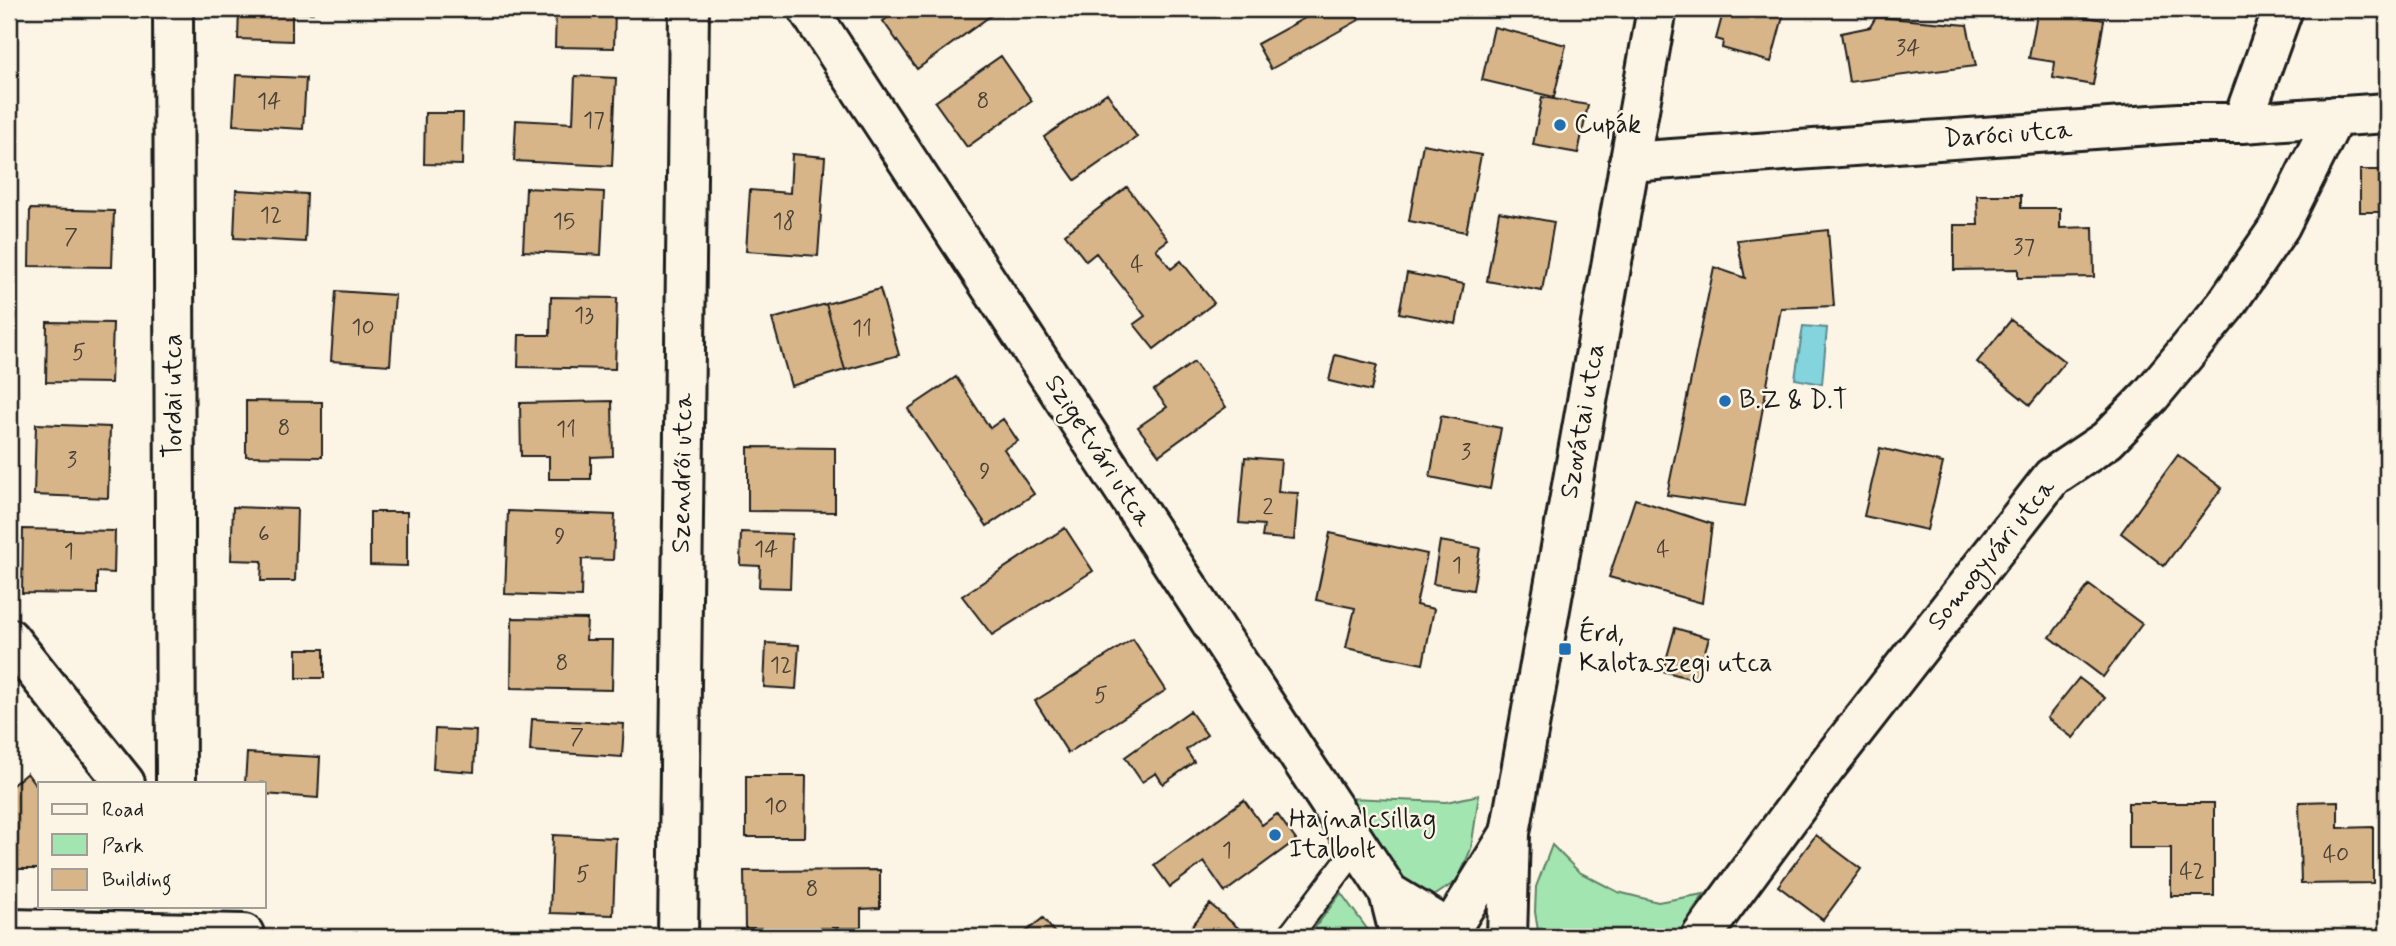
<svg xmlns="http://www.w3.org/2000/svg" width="2396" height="946" viewBox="0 0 2396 946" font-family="Mynerve,sans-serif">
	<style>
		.green { fill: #a2e5b0; stroke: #5f8066; stroke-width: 2 }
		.water { fill: #83d4dd; stroke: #5a8a90; stroke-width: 2 }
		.building { fill: #d7b589; stroke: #1c1c1c; stroke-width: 2 }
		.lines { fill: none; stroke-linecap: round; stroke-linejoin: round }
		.service-casing { stroke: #1c1c1c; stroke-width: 28 }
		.minor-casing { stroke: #1c1c1c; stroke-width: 44 }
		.tertiary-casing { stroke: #1c1c1c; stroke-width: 44 }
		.service { stroke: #fcf5e5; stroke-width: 23 }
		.minor { stroke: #fcf5e5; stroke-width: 38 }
		.tertiary { stroke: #fcf5e5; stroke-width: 38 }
		.poi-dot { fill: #1f6fb2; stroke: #fcf5e5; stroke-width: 2.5 }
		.labels { text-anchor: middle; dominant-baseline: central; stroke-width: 5; stroke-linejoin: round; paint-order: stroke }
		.number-label { font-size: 23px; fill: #4b4237 }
		.poi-label { font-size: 26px; fill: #1c1c1c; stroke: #fcf5e5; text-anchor: start }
		.street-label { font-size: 26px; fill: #1c1c1c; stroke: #fcf5e5 }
	</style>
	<rect width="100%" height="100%" fill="#fcf5e5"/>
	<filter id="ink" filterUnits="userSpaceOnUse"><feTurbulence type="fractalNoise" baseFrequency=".0143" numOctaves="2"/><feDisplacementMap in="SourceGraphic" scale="14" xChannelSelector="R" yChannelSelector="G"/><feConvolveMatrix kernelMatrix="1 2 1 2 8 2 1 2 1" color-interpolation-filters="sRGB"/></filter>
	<g filter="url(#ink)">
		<path class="green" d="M 1479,795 L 1471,849 L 1458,880 L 1434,896 L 1416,894 L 1404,881 L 1350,798 L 1446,802 Z
			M 1552,845 L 1579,872 L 1618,892 L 1658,902 L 1704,894 L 1676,937 L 1539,937 L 1535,912 L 1536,887 Z
			M 1341,893 L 1373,937 L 1308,937 Z"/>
		<path class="water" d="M 1803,326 L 1827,328 L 1822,384 L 1795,379 Z"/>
		<path class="building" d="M 239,9 L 314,9 L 313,13 L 292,12 L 292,41 L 238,39 Z
			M 556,9 L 615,9 L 614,48 L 555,47 Z
			M 900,9 L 989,9 L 993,14 L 917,69 L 883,21 Z
			M 1321,9 L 1352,9 L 1359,20 L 1271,69 L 1257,44 Z
			M 1724,9 L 1785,9 L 1771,62 L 1722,48 L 1723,41 L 1716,39 Z
			M 2038,9 L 2104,20 L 2093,85 L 2053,78 L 2055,62 L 2029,58 Z
			M 1876,17 L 1967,25 L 1976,66 L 1849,82 L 1841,33 L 1870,27 Z
			M 1494,27 L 1566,45 L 1554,97 L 1482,80 Z
			M 1001,56 L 1032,101 L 967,147 L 935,102 Z
			M 236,75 L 306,78 L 303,129 L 233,125 Z
			M 575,76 L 616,78 L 612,166 L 514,161 L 516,120 L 573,123 Z
			M 1107,93 L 1137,137 L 1075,180 L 1044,137 Z
			M 1542,97 L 1588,105 L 1578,153 L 1533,145 Z
			M 425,113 L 463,113 L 462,165 L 424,164 Z
			M 1423,144 L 1481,155 L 1466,232 L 1409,221 Z
			M 792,154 L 825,157 L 818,256 L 746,251 L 750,190 L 790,193 Z
			M 2360,170 L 2387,170 L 2387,212 L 2360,212 Z
			M 1127,187 L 1168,240 L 1156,249 L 1171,269 L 1181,261 L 1214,303 L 1154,349 L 1134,324 L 1145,316 L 1096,253 L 1086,261 L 1065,234 Z
			M 526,188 L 604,192 L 601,255 L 523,251 Z
			M 236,190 L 307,194 L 305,242 L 234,238 Z
			M 1977,195 L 2021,195 L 2021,208 L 2060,208 L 2060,228 L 2093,227 L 2094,277 L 2018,278 L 2018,269 L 1954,270 L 1954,225 L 1978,225 Z
			M 30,209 L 114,211 L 112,267 L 29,266 Z
			M 1499,212 L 1554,222 L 1542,291 L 1487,281 Z
			M 1828,230 L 1834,306 L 1781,308 L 1745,506 L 1667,495 L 1714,267 L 1745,278 L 1737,240 Z
			M 1407,273 L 1464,284 L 1456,324 L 1399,313 Z
			M 880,289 L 899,355 L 845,370 L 826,304 Z
			M 336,291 L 395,295 L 390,365 L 331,361 Z
			M 551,297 L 617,298 L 615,369 L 518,367 L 519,335 L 550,335 Z
			M 826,304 L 845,370 L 791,386 L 772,319 Z
			M 2011,320 L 2065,362 L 2030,405 L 1977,362 Z
			M 47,322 L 113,323 L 111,383 L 46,382 Z
			M 1335,355 L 1377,365 L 1371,391 L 1329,381 Z
			M 1194,362 L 1226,407 L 1159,455 L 1138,427 L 1167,407 L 1154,390 Z
			M 956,377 L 990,428 L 1003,419 L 1018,441 L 1004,449 L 1034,494 L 987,526 L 908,409 Z
			M 246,401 L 322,402 L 322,457 L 246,456 Z
			M 612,401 L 613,456 L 591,457 L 591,479 L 549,479 L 549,456 L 521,456 L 520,403 Z
			M 1441,416 L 1501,428 L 1490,489 L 1430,477 Z
			M 36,424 L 110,427 L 108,498 L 34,495 Z
			M 748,447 L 835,448 L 835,512 L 748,511 Z
			M 1880,448 L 1943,463 L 1927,530 L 1864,516 Z
			M 2178,455 L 2222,488 L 2164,566 L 2121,533 Z
			M 1245,457 L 1281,460 L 1278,492 L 1298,493 L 1294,540 L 1262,537 L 1264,525 L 1239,523 Z
			M 1635,499 L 1712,524 L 1702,603 L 1609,577 Z
			M 233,507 L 297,509 L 295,581 L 261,581 L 262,561 L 231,560 Z
			M 508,511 L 615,515 L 613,560 L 582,559 L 581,597 L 505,594 Z
			M 370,512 L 407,512 L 407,566 L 370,565 Z
			M 1065,528 L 1093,571 L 992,635 L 962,596 Z
			M 23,529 L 115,531 L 114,573 L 97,572 L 97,594 L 22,593 Z
			M 741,532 L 792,534 L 790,588 L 759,587 L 760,566 L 740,565 Z
			M 1330,533 L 1427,554 L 1416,605 L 1434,609 L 1423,664 L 1346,648 L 1355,608 L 1316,600 Z
			M 1440,541 L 1480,548 L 1473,590 L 1433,584 Z
			M 2089,585 L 2142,624 L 2103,677 L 2050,637 Z
			M 512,618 L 587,619 L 586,640 L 613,640 L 612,690 L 511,688 Z
			M 1675,628 L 1709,638 L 1696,680 L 1663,671 Z
			M 1133,639 L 1166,690 L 1068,753 L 1035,701 Z
			M 766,643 L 799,645 L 796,689 L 764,687 Z
			M 297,649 L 324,649 L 324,678 L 297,678 Z
			M 2079,678 L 2105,698 L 2073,738 L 2047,718 Z
			M 1190,711 L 1207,735 L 1186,750 L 1194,762 L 1163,784 L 1156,773 L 1142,782 L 1125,757 Z
			M 532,719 L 624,724 L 622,757 L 530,751 Z
			M 435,729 L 476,731 L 474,772 L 433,769 Z
			M 247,753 L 320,757 L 318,798 L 264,794 L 264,783 L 245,783 Z
			M 27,773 L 40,791 L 40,869 L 9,869 L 9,788 Z
			M 746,776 L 806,776 L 805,837 L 746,837 Z
			M 1244,800 L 1262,825 L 1277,814 L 1296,840 L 1225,892 L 1204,862 L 1170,887 L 1154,865 Z
			M 2338,801 L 2338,828 L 2373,827 L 2373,883 L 2301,884 L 2299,802 Z
			M 2128,803 L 2214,803 L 2214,896 L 2171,896 L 2171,848 L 2128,848 Z
			M 553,835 L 616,838 L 613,915 L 550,913 Z
			M 1816,835 L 1861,869 L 1823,920 L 1778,886 Z
			M 880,870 L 880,908 L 861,909 L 861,928 L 745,928 L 744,871 Z
			M 1210,904 L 1243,932 L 1239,937 L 1183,937 Z
			M 1043,918 L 1058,937 L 1019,937 Z"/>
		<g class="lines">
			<g class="service-casing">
				<path id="service" d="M 1289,937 L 1358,846"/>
			</g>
			<g class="minor-casing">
				<path id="minor" d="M 173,9 L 176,783
					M 808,9 L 1389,893 L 1400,937
					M 2242,123 L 2283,9
					M 1629,162 L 2179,123 L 2242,123 L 2387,113
					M 9,638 L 125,783
					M 1389,893 L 1450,930
					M 9,929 L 244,934
					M 678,937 L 689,9
					M 1701,937 L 1826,767 L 2052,477 L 2107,440 L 2151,395 L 2225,306 L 2280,226 L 2335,116"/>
			</g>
			<g class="tertiary-casing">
				<path id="tertiary" d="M 1450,930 L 1509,835
					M 1507,937 L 1510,833 L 1657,9"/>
			</g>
			<use href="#service" class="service"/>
			<use href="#minor" class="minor"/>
			<use href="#tertiary" class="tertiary"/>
		</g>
	</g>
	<g class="poi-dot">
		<circle cx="1560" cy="125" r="7"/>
		<circle cx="1725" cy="401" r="7"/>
		<rect x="1558" y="642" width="14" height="14" rx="3.5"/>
		<circle cx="1275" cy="835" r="7"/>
	</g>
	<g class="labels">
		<g class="number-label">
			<text x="1908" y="49">34</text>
			<text x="269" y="102">14</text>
			<text x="983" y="102">8</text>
			<text x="594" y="121">17</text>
			<text x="271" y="216">12</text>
			<text x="564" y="222">15</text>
			<text x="784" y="222">18</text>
			<text x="71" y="238">7</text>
			<text x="2024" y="248">37</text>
			<text x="1137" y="265">4</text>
			<text x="584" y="316">13</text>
			<text x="363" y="328">10</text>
			<text x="862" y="329">11</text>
			<text x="79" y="353">5</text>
			<text x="284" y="429">8</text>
			<text x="566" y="430">11</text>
			<text x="1466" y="453">3</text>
			<text x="72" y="461">3</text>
			<text x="985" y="472">9</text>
			<text x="1268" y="508">2</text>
			<text x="264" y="535">6</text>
			<text x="560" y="537">9</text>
			<text x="766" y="550">14</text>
			<text x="1663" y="550">4</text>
			<text x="69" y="552">1</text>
			<text x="1457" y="566">1</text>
			<text x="562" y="664">8</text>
			<text x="781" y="666">12</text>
			<text x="1101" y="696">5</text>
			<text x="577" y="738">7</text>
			<text x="776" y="807">10</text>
			<text x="1227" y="851">1</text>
			<text x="2336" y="855">40</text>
			<text x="2192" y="872">42</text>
			<text x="583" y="875">5</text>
			<text x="812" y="890">8</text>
		</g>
		<g class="poi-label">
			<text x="1574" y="125">Cupák</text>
			<text x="1739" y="401">B.Z &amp; D.T</text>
			<text x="1579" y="634">Érd,<tspan x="1579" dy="30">Kalotaszegi utca</tspan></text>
			<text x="1289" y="820">Hajnalcsillag<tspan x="1289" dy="30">Italbolt</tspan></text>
		</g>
		<g class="street-label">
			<text transform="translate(2008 135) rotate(-4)">Daróci utca</text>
			<text transform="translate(174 396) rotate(-90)">Tordai utca</text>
			<text transform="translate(1583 421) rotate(-80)">Szovátai utca</text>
			<text transform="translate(1098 451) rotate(57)">Szigetvári utca</text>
			<text transform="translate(683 473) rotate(-89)">Szendrői utca</text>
			<text transform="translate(1992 555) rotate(-51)">Somogyvári utca</text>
		</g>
	</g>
	<rect width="2396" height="946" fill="none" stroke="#fcf5e5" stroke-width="35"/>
	<rect x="18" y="18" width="2361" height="911" fill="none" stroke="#1c1c1c" stroke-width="2.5" filter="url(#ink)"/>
	<rect x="38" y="782" width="228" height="126" fill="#fcf5e5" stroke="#a29e95" stroke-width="2"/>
	<rect x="52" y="804" width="35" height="10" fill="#fcf5e5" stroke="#a29e95" stroke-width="2"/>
	<text x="102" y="816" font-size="21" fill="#1c1c1c">Road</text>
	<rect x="52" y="834" width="35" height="21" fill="#a2e5b0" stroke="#a29e95" stroke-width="2"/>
	<text x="102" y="852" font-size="21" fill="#1c1c1c">Park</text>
	<rect x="52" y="869" width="35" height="21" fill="#d7b589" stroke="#a29e95" stroke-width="2"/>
	<text x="102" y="886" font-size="21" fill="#1c1c1c">Building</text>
</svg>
